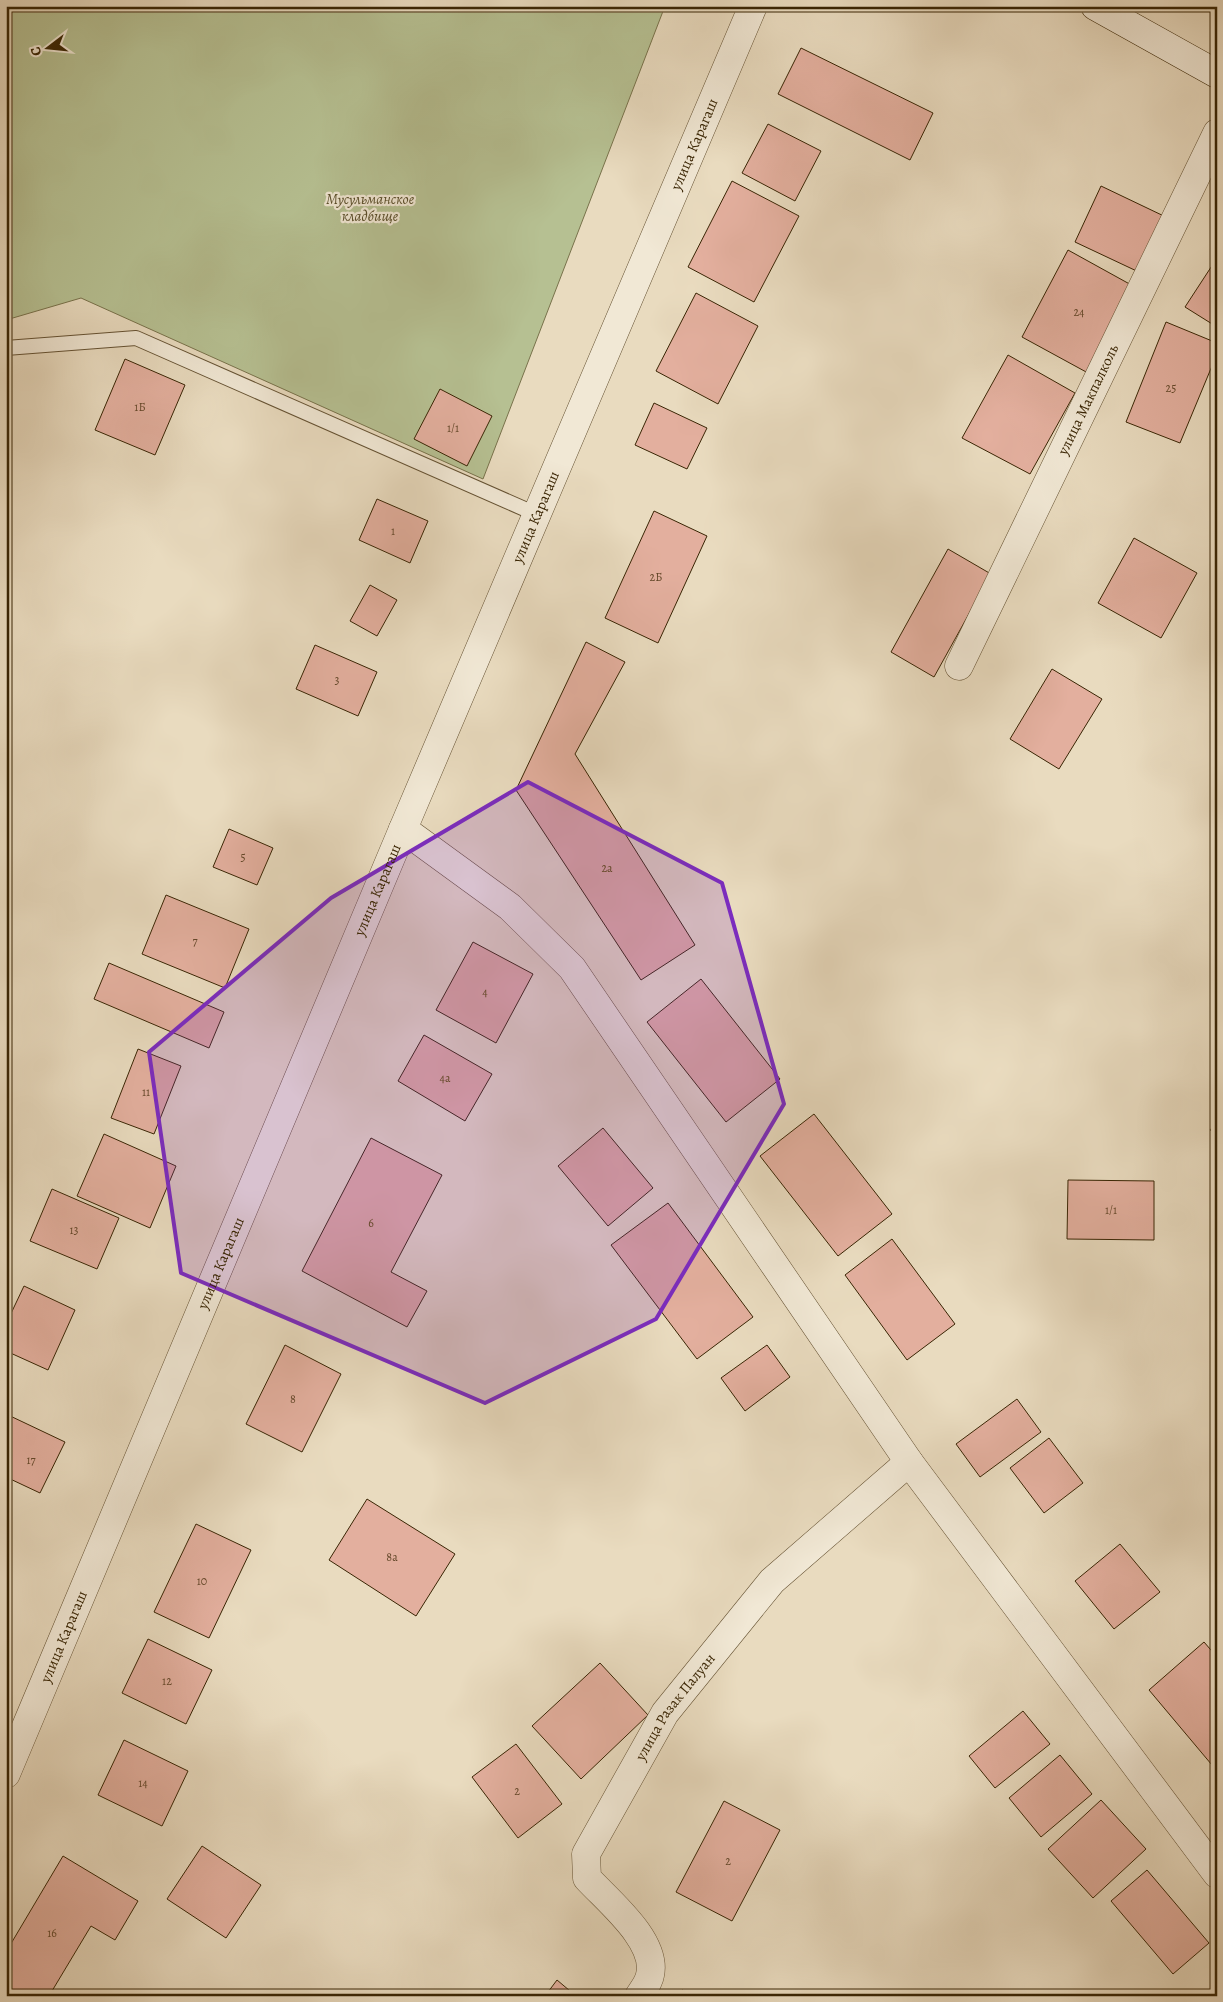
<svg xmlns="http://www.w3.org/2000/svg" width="1223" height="2002" viewBox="0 0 1223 2002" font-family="Alegreya,serif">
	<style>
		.green { fill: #b6c092; stroke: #78724b }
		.building { fill: #e3af9e; stroke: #392504 }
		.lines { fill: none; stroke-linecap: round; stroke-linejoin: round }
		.lane-casing { stroke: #655233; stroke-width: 16 }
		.street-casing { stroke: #655233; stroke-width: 29 }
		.secondary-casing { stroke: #392504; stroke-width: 29 }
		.lane { stroke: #f1e8d5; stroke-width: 14 }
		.street { stroke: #f1e8d5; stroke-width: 28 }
		.secondary { stroke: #f1e8d5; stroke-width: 28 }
		.marked { fill: #7b2cbf; fill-opacity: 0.2; stroke: #7b2cbf; stroke-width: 4; stroke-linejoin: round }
		.labels { text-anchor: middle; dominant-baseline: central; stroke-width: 4.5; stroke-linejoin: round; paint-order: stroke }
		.number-label { font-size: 12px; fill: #64482a }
		.street-label { font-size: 15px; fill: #392504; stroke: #f1e8d5 }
		.park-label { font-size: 15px; font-style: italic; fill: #584c28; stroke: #f1e8d5 }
	</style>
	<rect width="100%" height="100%" fill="#e9dbbf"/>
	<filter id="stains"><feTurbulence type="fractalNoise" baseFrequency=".004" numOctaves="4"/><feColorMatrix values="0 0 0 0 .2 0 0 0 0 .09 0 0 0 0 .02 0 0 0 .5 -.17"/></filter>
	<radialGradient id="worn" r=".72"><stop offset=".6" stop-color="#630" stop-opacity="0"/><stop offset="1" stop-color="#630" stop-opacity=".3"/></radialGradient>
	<path class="green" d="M 6,6 L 665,6 L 483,479 L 81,298 L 6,320 Z"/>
	<path class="building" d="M 801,48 L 933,113 L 910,160 L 778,94 Z
		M 768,124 L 821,151 L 795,201 L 742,173 Z
		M 732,181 L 799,216 L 754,302 L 688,267 Z
		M 1101,186 L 1168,218 L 1143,274 L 1075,242 Z
		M 1068,250 L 1135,287 L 1088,373 L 1022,337 Z
		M 1217,258 L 1217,327 L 1185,307 Z
		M 696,293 L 758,326 L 718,404 L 656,371 Z
		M 1166,322 L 1217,343 L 1217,354 L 1180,443 L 1126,422 Z
		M 1008,355 L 1075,393 L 1030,474 L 962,438 Z
		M 125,359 L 185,385 L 155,455 L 95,430 Z
		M 440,389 L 492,416 L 467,466 L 414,439 Z
		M 654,403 L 707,428 L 687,469 L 635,445 Z
		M 377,499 L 428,521 L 410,563 L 359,540 Z
		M 654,511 L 707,536 L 658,643 L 605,618 Z
		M 1134,538 L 1197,573 L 1161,638 L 1098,603 Z
		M 948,549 L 991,574 L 934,677 L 891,652 Z
		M 370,585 L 397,600 L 377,636 L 350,621 Z
		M 586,642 L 625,662 L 575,754 L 695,945 L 641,980 L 516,790 Z
		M 315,645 L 377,672 L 358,716 L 296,689 Z
		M 1052,669 L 1102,699 L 1059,769 L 1010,739 Z
		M 229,829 L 273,848 L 257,885 L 213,867 Z
		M 166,895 L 249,929 L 225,988 L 142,954 Z
		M 473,942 L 533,974 L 496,1043 L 436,1010 Z
		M 109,963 L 224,1012 L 209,1048 L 94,999 Z
		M 701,979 L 780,1079 L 726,1122 L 647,1022 Z
		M 424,1035 L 492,1074 L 465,1121 L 398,1081 Z
		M 138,1049 L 181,1066 L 154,1134 L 111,1118 Z
		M 814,1114 L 892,1214 L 838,1256 L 760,1156 Z
		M 1217,1122 L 1217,1135 L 1210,1130 Z
		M 603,1128 L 653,1188 L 608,1226 L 558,1166 Z
		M 104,1134 L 176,1166 L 150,1228 L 77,1196 Z
		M 371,1138 L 442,1175 L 391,1272 L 427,1291 L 407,1327 L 302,1271 Z
		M 1068,1180 L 1154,1181 L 1154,1240 L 1067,1239 Z
		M 52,1189 L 119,1218 L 97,1269 L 30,1241 Z
		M 668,1203 L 753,1317 L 697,1359 L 611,1245 Z
		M 892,1239 L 955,1324 L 907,1360 L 845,1275 Z
		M 24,1286 L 75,1310 L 48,1370 L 6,1351 L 6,1324 Z
		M 285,1345 L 341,1374 L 302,1452 L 246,1424 Z
		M 767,1345 L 790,1377 L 745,1411 L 721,1378 Z
		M 1017,1399 L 1041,1432 L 980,1477 L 956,1444 Z
		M 6,1414 L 65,1442 L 40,1493 L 6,1477 Z
		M 1049,1438 L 1083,1483 L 1044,1513 L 1010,1468 Z
		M 367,1499 L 455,1554 L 416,1616 L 329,1560 Z
		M 196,1524 L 251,1550 L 209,1638 L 154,1612 Z
		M 1120,1544 L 1160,1592 L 1114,1629 L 1075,1581 Z
		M 148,1639 L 212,1670 L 186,1724 L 122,1693 Z
		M 1204,1642 L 1217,1657 L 1217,1771 L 1149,1690 Z
		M 600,1663 L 648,1715 L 581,1779 L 532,1726 Z
		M 1023,1711 L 1050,1744 L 995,1788 L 969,1756 Z
		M 124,1740 L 188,1771 L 162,1826 L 98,1795 Z
		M 516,1744 L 562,1804 L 518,1838 L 472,1777 Z
		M 1060,1755 L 1092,1794 L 1041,1837 L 1009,1798 Z
		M 1101,1800 L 1146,1849 L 1093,1898 L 1048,1849 Z
		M 724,1801 L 780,1830 L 732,1921 L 676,1892 Z
		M 202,1846 L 261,1885 L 226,1938 L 167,1899 Z
		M 63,1856 L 138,1901 L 115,1940 L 91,1926 L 49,1996 L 6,1996 L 6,1952 Z
		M 1147,1870 L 1209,1943 L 1173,1974 L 1111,1901 Z
		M 557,1980 L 576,1996 L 545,1996 Z
		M 682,1990 L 699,1996 L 680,1996 Z"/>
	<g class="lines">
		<g class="lane-casing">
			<path id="lane" d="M 6,348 L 136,338 L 536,514"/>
		</g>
		<g class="street-casing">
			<g id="street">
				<path id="s1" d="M 959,666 L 1217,133"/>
				<path d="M 403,829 L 510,907 L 572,968 L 909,1462 L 1217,1874"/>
				<path id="s2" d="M 6,1774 L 403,829 L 753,6"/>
				<path id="s3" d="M 639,1996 C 643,1990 649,1982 650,1975 C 658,1941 608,1901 587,1878 L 586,1854 L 665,1713 L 772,1581 L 909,1462"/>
			</g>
		</g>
		<g class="secondary-casing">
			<path id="secondary" d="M 1095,6 L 1217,74"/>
		</g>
		<use href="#lane" class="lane"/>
		<use href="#street" class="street"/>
		<use href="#secondary" class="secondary"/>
	</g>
	<path class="marked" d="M 528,782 L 722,883 L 784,1104 L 656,1319 L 485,1403 L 181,1273 L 149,1052 L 331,898 Z"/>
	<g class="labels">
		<g class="number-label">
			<text x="1079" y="312">24</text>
			<text x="1171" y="388">25</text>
			<text x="140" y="407">1Б</text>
			<text x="453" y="428">1/1</text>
			<text x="393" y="531">1</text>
			<text x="656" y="577">2Б</text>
			<text x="337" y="680">3</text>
			<text x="243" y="857">5</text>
			<text x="607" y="868">2а</text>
			<text x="195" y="941">7</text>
			<text x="485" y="992">4</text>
			<text x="445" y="1078">4а</text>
			<text x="146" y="1092">11</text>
			<text x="1111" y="1210">1/1</text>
			<text x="371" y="1223">6</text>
			<text x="74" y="1230">13</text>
			<text x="293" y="1399">8</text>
			<text x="31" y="1460">17</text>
			<text x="392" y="1557">8а</text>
			<text x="202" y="1581">10</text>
			<text x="167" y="1681">12</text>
			<text x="143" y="1783">14</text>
			<text x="517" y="1791">2</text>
			<text x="728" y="1861">2</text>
			<text x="52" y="1933">16</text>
		</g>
		<g class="street-label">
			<text stroke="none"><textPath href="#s2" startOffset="1769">улица Карагаш</textPath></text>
			<text stroke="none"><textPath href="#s1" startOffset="296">улица Макпалколь</textPath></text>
			<text stroke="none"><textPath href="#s2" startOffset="1364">улица Карагаш</textPath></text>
			<text stroke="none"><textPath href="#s2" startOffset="959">улица Карагаш</textPath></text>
			<text stroke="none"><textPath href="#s2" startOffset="554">улица Карагаш</textPath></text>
			<text stroke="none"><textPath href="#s2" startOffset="149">улица Карагаш</textPath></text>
			<text stroke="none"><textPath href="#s3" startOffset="340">улица Разак Палуан</textPath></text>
		</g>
		<g class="park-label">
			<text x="370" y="199">Мусульманское<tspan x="370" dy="17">кладбище</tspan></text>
		</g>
	</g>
	<rect width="1223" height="2002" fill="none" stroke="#e9dbbf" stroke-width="25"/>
	<rect x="8" y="8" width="1208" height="1987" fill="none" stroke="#392504" stroke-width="2.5"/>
	<rect x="12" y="12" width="1198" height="1977" fill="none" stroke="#392504"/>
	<g transform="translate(48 48) rotate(254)" stroke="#f1e8d5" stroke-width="4" paint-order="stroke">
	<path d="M0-4L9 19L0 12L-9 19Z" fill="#392504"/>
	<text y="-8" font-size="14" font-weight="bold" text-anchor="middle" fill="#392504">С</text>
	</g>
	<rect width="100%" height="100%" filter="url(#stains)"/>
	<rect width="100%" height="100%" fill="url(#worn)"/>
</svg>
